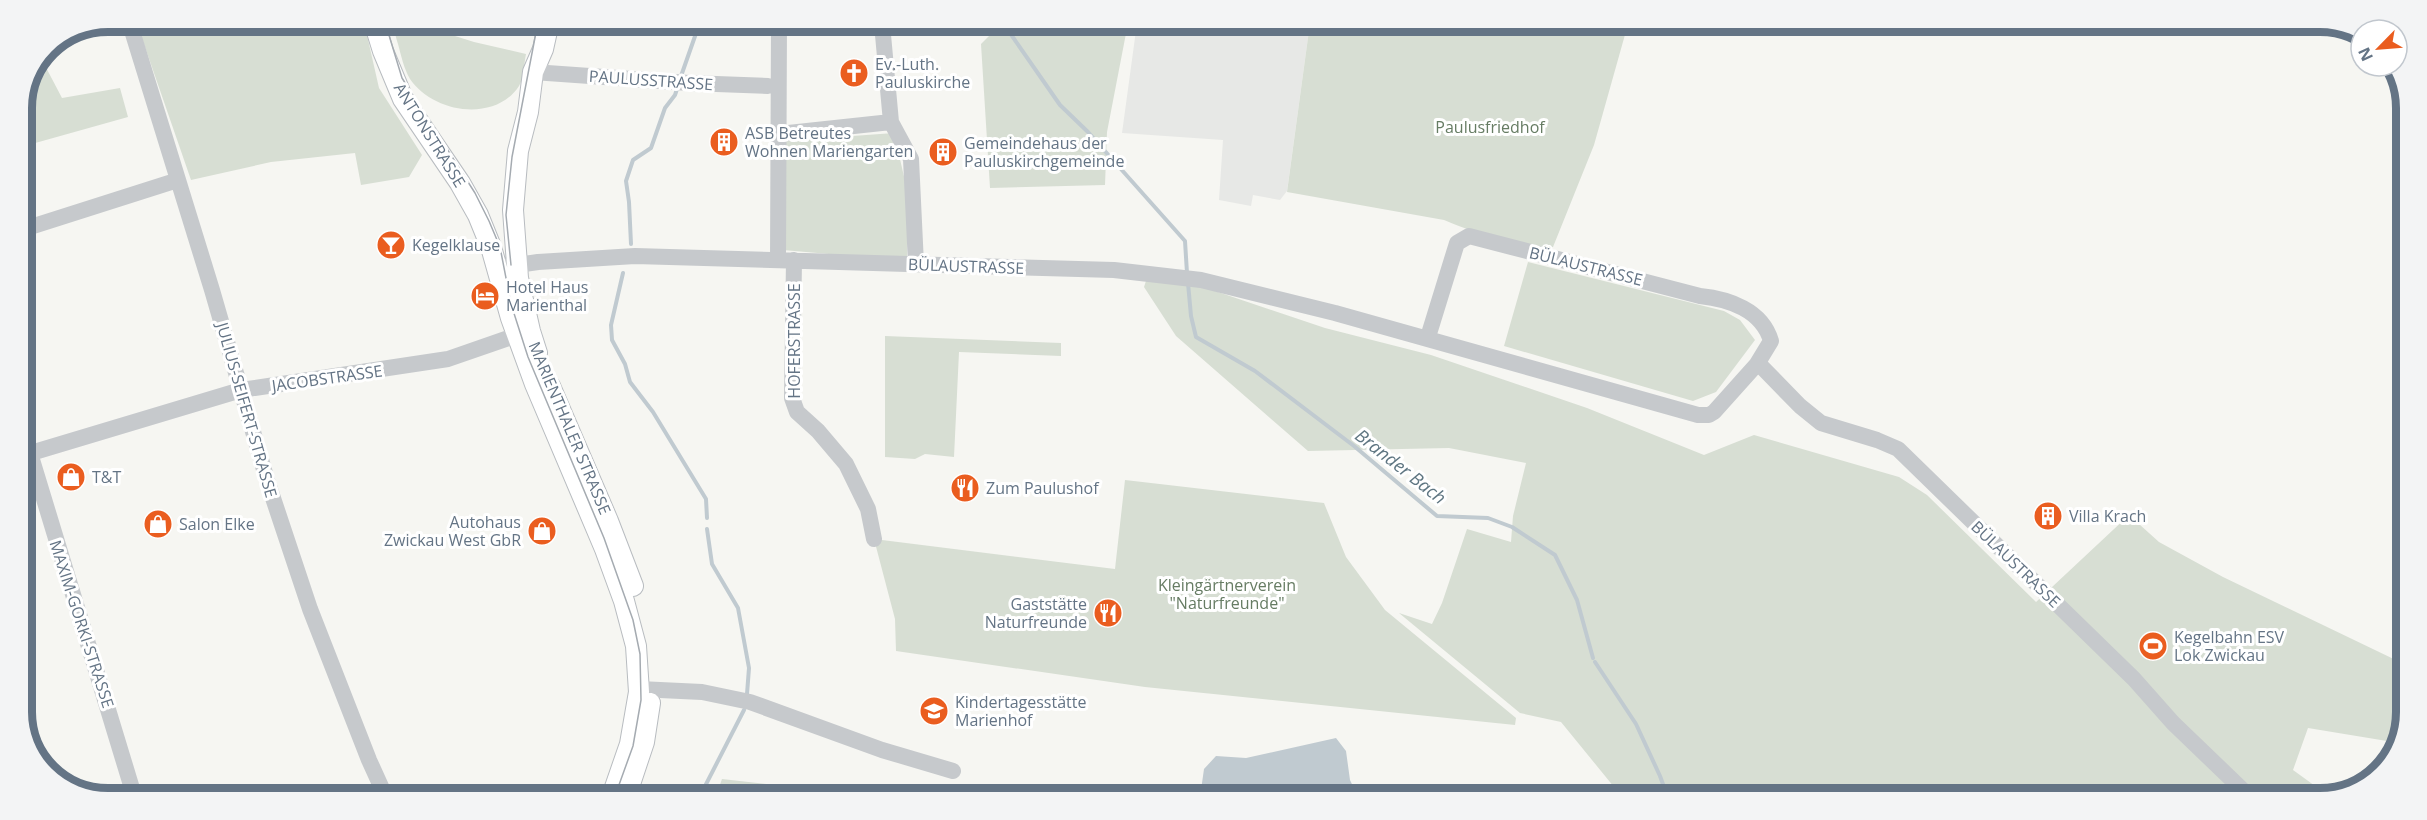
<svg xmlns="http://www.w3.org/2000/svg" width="2427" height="820" viewBox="0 0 2427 820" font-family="'Open Sans',sans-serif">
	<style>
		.built { fill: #e7e8e6 }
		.green { fill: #d7ded3 }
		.water { fill: #c0cad0 }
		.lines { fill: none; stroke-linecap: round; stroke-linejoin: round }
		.stream { stroke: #c0cad0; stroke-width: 4 }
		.major-casing { stroke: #b8bcc0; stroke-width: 22 }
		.minor { stroke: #c6c9cc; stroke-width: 16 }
		.major { stroke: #fff; stroke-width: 20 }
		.tram { stroke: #a5abb1; stroke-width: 1.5 }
		.labels { text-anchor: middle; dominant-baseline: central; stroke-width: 6; stroke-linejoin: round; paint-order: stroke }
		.poi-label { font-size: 16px; fill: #647485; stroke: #fff; text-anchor: start }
		.street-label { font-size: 16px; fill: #647485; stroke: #fff }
		.park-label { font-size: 16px; fill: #667c63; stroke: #fff }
		.water-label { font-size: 18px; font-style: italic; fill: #5f7682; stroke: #fff }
		.rim { fill: none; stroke: #647485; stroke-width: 8 }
	</style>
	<rect width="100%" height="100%" fill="#f6f6f2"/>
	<path class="built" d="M 1137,23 L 1310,23 L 1287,191 L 1280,200 L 1253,195 L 1251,206 L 1219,200 L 1223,140 L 1122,133 Z"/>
	<path class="green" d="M 136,21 L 364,22 L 379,88 L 422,155 L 409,177 L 361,185 L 355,153 L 271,162 L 191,180 Z
		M 394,22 L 451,22 L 455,36 L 474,42 L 526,54 C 524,63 524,78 519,86 C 495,123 433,113 410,79 C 404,69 401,55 398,44 C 396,37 393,29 394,22 Z
		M 1002,23 L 1128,23 L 1107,132 L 1105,185 L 990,188 L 981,44 Z
		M 1310,23 L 1628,24 L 1594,145 L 1553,247 C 1526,251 1470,231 1444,220 L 1287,192 Z
		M 41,58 L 62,98 L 120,88 L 128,117 L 21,147 L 21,102 Z
		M 894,133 L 908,194 L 907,256 L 852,256 L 783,250 L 783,141 Z
		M 1528,262 L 1724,311 L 1740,320 L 1755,340 L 1716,392 L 1693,401 L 1504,346 Z
		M 1150,269 L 1325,328 L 1431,355 L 1587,408 L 1704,455 L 1754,435 L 1899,477 L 1927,495 L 2036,602 L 2129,515 L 2159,542 L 2223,577 L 2402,663 L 2402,740 L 2399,743 L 2308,728 L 2293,770 L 2329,796 L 2320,799 L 1623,798 L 1561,722 L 1520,713 L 1399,613 L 1432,624 L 1442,603 L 1467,529 L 1511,542 L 1513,516 L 1526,463 L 1449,448 L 1308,451 L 1176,336 L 1144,287 Z
		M 885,336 L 1061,343 L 1061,356 L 959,352 L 954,457 L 925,454 L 915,459 L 885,457 Z
		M 1125,480 L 1324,503 L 1346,557 L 1385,610 L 1516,718 L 1515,725 L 1145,687 L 896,651 L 895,619 L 874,539 L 1115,569 Z
		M 722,779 L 845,793 L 844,796 L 716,796 Z"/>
	<path class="water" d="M 1336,738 L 1346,751 L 1350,780 L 1358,797 L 1200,797 L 1204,769 L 1216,756 L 1246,758 Z"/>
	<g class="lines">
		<path class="stream" d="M 1003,23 L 1060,105 L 1088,132 L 1185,241 L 1187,273
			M 680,79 L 700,22
			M 631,244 L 629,202 L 626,181 L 633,160 L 651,148 L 665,108 L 675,95 L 678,86
			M 623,273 L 611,325 L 612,340 L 625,364 L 630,382 L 653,412 L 706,499 L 707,518
			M 1188,283 L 1191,316 L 1196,337 L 1255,371 L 1354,446 L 1437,516 L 1488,518 L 1512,527 L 1555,555 L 1577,600 L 1593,658
			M 707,529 L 712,564 L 738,608 L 749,668 L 747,694
			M 1595,662 L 1636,724 L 1660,776 L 1668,798
			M 700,796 L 744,710"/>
		<g class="major-casing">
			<path id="major" d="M 374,22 L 383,51 L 403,99 L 460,183 L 478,215 L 491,247 L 511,318 L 535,384 L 605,549 L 624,601 L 636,646 L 639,692 L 630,744 L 612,796
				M 537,353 L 530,331 L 518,278 L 513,210 L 518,151 L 528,112 L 533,72 L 543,49 L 549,22
				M 550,386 L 608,521 L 633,586
				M 626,796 L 644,742 L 650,703"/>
		</g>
		<path class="minor" d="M 129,21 L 212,290 L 267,480 L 310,609 L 369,760 L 384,793 L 378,795
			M 865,23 L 882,24 L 891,122 L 911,159 L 916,264
			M 533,72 L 689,83 L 768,86
			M 779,134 L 891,122
			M 21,230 L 178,180
			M 778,260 L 779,22
			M 794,260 L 792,398 L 797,412 L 818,431 L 846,464 L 868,509 L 874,539
			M 504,267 L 538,262 L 635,256 L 1114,270 L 1201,280 L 1335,313 L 1698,415 L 1709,415 L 1714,412 L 1757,364 L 1771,341 C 1762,310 1729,299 1700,296 L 1469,236 L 1457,243 L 1428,337
			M 1758,363 L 1800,406 L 1821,423 L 1877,440 L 1898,449 L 2134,679 L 2173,723 L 2252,799
			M 30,453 L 134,795
			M 21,456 L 241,390 L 448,359 L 529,331
			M 639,689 L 702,692 L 750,702 L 882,750 L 953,771"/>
		<use href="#major" class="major"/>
		<path class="tram" d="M 385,22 L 402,78 L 475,193 L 489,221 L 500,247 L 511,304 L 528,357 L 604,538 L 633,620 L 640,654 L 641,700 L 633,746 L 615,796
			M 511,265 L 506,215 L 512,157 L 538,22"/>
	</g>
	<defs>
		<g id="church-disc" transform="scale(1.5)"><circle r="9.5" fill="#ea5d1f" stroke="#fff"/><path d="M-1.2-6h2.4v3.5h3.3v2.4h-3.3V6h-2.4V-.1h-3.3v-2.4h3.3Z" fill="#fff"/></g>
		<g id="building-disc" transform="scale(1.5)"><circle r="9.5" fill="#ea5d1f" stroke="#fff"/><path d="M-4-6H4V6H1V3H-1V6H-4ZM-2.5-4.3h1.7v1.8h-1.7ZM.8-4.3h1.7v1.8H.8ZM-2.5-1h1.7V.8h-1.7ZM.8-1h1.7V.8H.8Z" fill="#fff"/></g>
		<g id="bar-disc" transform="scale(1.5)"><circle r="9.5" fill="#ea5d1f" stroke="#fff"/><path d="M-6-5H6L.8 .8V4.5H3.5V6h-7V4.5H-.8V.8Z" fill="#fff"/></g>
		<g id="hotel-disc" transform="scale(1.5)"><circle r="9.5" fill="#ea5d1f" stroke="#fff"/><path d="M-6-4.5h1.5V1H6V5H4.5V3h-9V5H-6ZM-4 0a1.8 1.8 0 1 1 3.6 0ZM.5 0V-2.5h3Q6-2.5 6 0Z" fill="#fff"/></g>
		<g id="shop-disc" transform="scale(1.5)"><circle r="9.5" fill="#ea5d1f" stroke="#fff"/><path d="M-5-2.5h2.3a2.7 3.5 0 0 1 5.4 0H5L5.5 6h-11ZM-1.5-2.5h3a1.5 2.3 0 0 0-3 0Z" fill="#fff"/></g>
		<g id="restaurant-disc" transform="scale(1.5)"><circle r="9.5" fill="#ea5d1f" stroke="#fff"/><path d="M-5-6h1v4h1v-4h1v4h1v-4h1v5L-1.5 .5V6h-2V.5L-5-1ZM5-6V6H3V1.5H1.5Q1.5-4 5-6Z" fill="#fff"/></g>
		<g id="stadium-disc" transform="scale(1.5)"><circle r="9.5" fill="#ea5d1f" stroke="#fff"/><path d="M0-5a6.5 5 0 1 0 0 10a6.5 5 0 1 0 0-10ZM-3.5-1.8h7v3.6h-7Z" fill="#fff"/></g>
		<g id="school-disc" transform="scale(1.5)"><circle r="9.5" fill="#ea5d1f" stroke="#fff"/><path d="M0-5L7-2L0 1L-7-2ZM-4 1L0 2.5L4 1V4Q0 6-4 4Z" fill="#fff"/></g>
	</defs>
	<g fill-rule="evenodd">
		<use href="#church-disc" x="854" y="73"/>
		<use href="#building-disc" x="724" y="142"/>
		<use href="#building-disc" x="943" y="152"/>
		<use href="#bar-disc" x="391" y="245"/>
		<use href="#hotel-disc" x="485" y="296"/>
		<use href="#shop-disc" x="71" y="477"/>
		<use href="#restaurant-disc" x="965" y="488"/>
		<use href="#building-disc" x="2048" y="516"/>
		<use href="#shop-disc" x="158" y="524"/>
		<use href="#shop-disc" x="542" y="531"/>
		<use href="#restaurant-disc" x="1108" y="613"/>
		<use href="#stadium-disc" x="2153" y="646"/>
		<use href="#school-disc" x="934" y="711"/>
	</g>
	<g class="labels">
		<g class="poi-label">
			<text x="875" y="64">Ev.-Luth.<tspan x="875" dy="18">Pauluskirche</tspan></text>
			<text x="745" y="133">ASB Betreutes<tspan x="745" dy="18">Wohnen Mariengarten</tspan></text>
			<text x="964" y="143">Gemeindehaus der<tspan x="964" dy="18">Pauluskirchgemeinde</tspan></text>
			<text x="412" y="245">Kegelklause</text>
			<text x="506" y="287">Hotel Haus<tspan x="506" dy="18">Marienthal</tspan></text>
			<text x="92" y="477">T&amp;T</text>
			<text x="986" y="488">Zum Paulushof</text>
			<text x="2069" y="516">Villa Krach</text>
			<text x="521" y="522" text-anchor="end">Autohaus<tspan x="521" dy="18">Zwickau West GbR</tspan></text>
			<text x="179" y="524">Salon Elke</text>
			<text x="1087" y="604" text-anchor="end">Gaststätte<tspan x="1087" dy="18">Naturfreunde</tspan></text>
			<text x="2174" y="637">Kegelbahn ESV<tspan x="2174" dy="18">Lok Zwickau</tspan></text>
			<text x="955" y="702">Kindertagesstätte<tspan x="955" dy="18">Marienhof</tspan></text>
		</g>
		<g class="street-label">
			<text transform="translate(651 80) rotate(4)">PAULUSSTRASSE</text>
			<text transform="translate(430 135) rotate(58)">ANTONSTRASSE</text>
			<text transform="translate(966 266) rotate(2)">BÜLAUSTRASSE</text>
			<text transform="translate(1586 266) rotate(14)">BÜLAUSTRASSE</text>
			<text transform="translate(794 341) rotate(-90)">HOFERSTRASSE</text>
			<text transform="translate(327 378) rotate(-8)">JACOBSTRASSE</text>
			<text transform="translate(247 410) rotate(74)">JULIUS-SEIFERT-STRASSE</text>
			<text transform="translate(570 428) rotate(67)">MARIENTHALER STRASSE</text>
			<text transform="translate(2016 564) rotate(44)">BÜLAUSTRASSE</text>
			<text transform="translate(82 624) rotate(72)">MAXIM-GORKI-STRASSE</text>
		</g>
		<g class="park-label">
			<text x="1490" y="127">Paulusfriedhof</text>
			<text x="1227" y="585">Kleingärtnerverein<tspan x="1227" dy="18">"Naturfreunde"</tspan></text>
		</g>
		<g class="water-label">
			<text transform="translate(1401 466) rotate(38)">Brander Bach</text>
		</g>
	</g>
	<path d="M0 0H2427V820H0ZM108 32H2320A76 76 0 0 1 2396 108V712A76 76 0 0 1 2320 788H108A76 76 0 0 1 32 712V108A76 76 0 0 1 108 32Z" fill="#f3f4f5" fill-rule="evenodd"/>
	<path class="rim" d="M108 32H2320A76 76 0 0 1 2396 108V712A76 76 0 0 1 2320 788H108A76 76 0 0 1 32 712V108A76 76 0 0 1 108 32Z"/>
	<g transform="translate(2379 48) rotate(245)"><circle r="28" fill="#ffffff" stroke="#c1c7ce" stroke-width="1.5"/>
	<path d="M0-4.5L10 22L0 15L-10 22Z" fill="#ea5d1f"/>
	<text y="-9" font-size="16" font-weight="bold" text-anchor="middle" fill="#647485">N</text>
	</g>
</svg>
